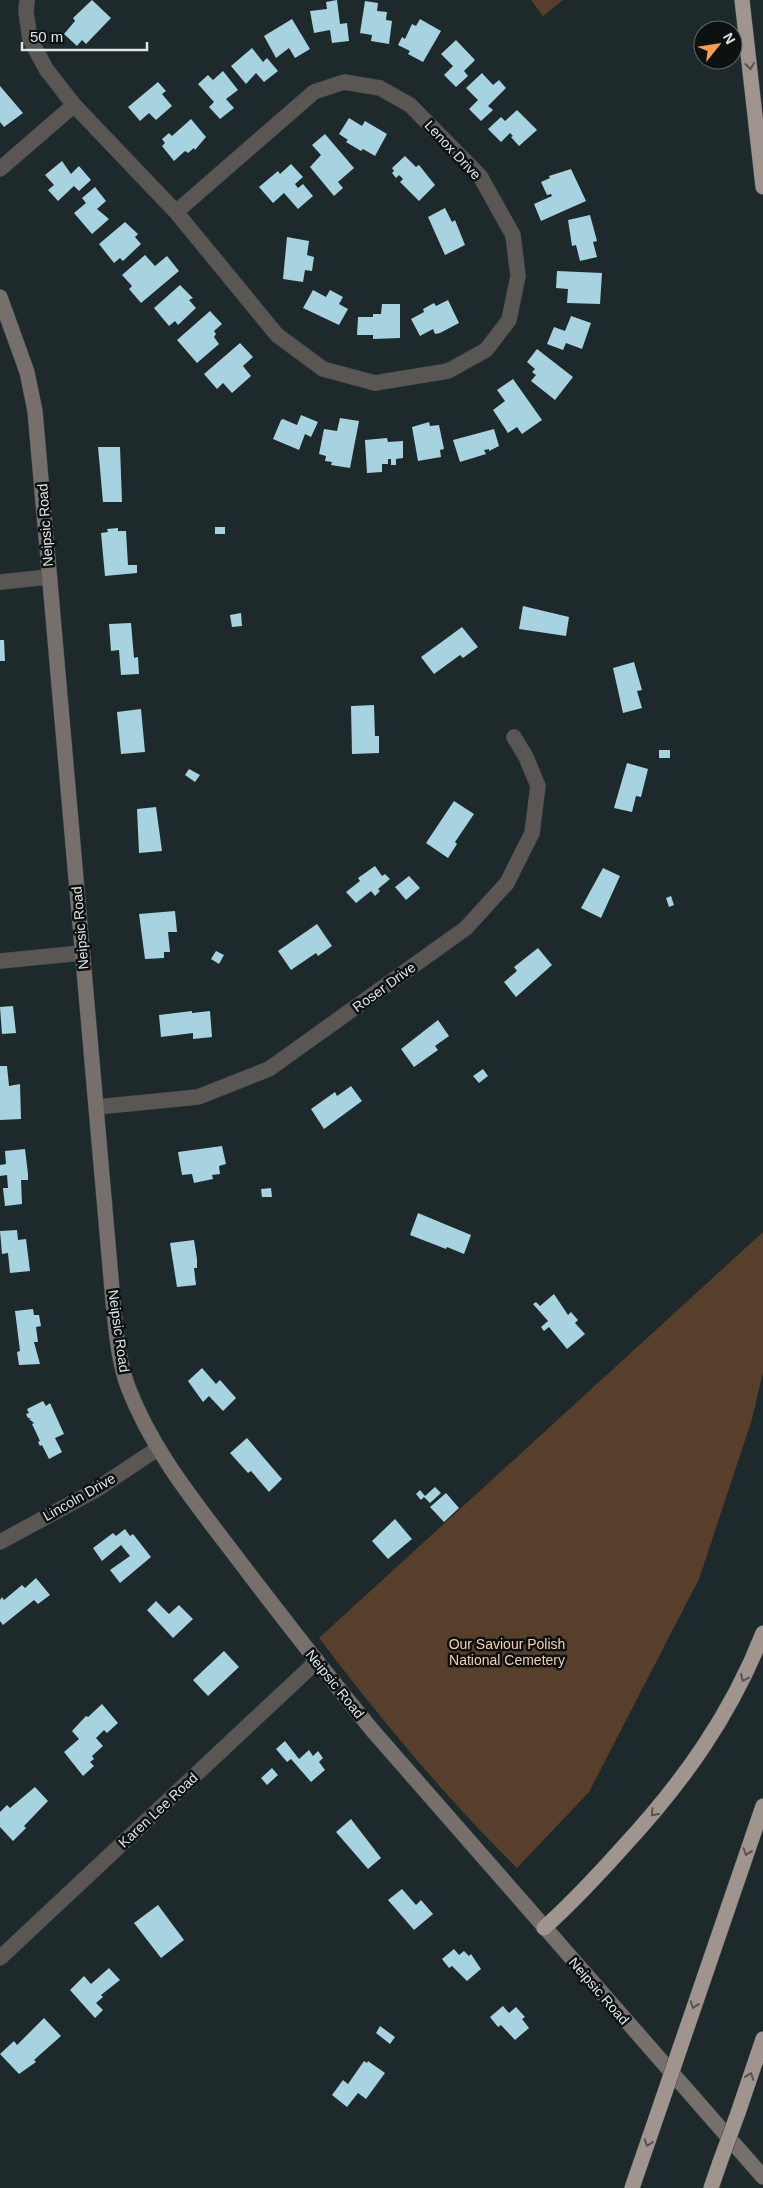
<svg xmlns="http://www.w3.org/2000/svg" width="763" height="2188" viewBox="0 0 763 2188" font-family="Helvetica,sans-serif">
	<style>
		.green { fill: #573f2c }
		.building { fill: #a6d3df }
		.lines { fill: none; stroke-linecap: round; stroke-linejoin: round }
		.street-casing { stroke: #3d474a; stroke-width: 16 }
		.secondary-casing { stroke: #3d474a; stroke-width: 16 }
		.highway-casing { stroke: #3d474a; stroke-width: 16 }
		.street { stroke: #595653; stroke-width: 15 }
		.secondary { stroke: #766f6b; stroke-width: 15 }
		.highway { stroke: #9f958e; stroke-width: 15 }
		.highway-bridge-casing { stroke: #3d474a; stroke-width: 16; stroke-linecap: butt }
		.highway-bridge { stroke: #9f958e; stroke-width: 15 }
		.oneway { stroke: #565350 }
		.labels { text-anchor: middle; dominant-baseline: central; stroke-width: 5; stroke-linejoin: round; paint-order: stroke }
		.street-label { font-size: 14px; fill: #dee5e7; stroke: #0c1112 }
		.park-label { font-size: 14px; fill: #f8ceae; stroke: #0c1112 }
	</style>
	<rect width="100%" height="100%" fill="#1e292c"/>
	<path class="green" d="M 531,0 L 563,0 L 543,16 Z
		M 763,1232 L 763,1372 L 752,1419 L 699,1579 L 589,1792 L 517,1868 C 445,1797 380,1718 319,1638 Z"/>
	<path class="building" d="M 92,0 L 111,18 L 86,44 L 82,40 L 77,46 L 64,34 L 75,21 L 73,18 Z
		M 337,0 L 340,24 L 347,23 L 349,41 L 332,43 L 330,30 L 314,33 L 310,11 L 327,9 L 326,2 Z
		M 365,1 L 378,3 L 377,11 L 387,12 L 386,20 L 392,21 L 389,44 L 371,41 L 372,35 L 360,33 Z
		M 292,19 L 310,49 L 295,58 L 289,48 L 276,58 L 264,36 Z
		M 420,19 L 441,31 L 423,62 L 408,54 L 410,51 L 398,45 L 402,37 L 405,39 L 412,24 L 416,26 Z
		M 456,40 L 475,60 L 464,71 L 468,76 L 456,87 L 444,75 L 453,66 L 441,54 Z
		M 252,48 L 263,62 L 267,58 L 278,71 L 264,82 L 256,73 L 246,84 L 231,66 Z
		M 223,71 L 238,90 L 226,99 L 234,108 L 220,119 L 209,107 L 214,102 L 198,84 L 208,75 L 213,80 Z
		M 482,73 L 493,85 L 499,80 L 506,88 L 488,106 L 493,110 L 481,121 L 469,109 L 478,100 L 466,88 Z
		M 158,82 L 166,91 L 162,94 L 172,106 L 156,120 L 149,113 L 140,121 L 128,107 Z
		M 0,86 L 23,113 L 4,127 L 0,122 Z
		M 517,110 L 537,130 L 519,146 L 511,137 L 513,136 L 510,133 L 501,142 L 488,129 L 501,117 L 505,121 Z
		M 349,118 L 362,126 L 365,121 L 387,134 L 375,156 L 363,149 L 361,151 L 346,142 L 348,140 L 339,134 Z
		M 191,119 L 206,137 L 195,150 L 194,148 L 188,153 L 185,151 L 174,161 L 162,146 L 165,143 L 162,139 L 169,133 L 172,136 Z
		M 325,134 L 354,168 L 338,182 L 343,188 L 334,196 L 310,167 L 321,155 L 312,145 Z
		M 405,156 L 416,167 L 419,165 L 435,185 L 419,201 L 400,182 L 403,179 L 399,175 L 396,178 L 392,173 L 394,171 L 392,168 Z
		M 62,161 L 71,174 L 79,166 L 91,180 L 79,191 L 74,186 L 58,201 L 48,190 L 54,185 L 45,175 Z
		M 291,164 L 303,177 L 295,184 L 298,188 L 303,184 L 313,196 L 298,209 L 284,193 L 273,203 L 259,187 L 278,171 L 280,174 Z
		M 571,169 L 586,201 L 541,221 L 534,204 L 552,196 L 551,194 L 547,195 L 541,182 L 550,178 L 549,176 Z
		M 95,187 L 106,201 L 97,209 L 109,219 L 92,234 L 74,213 L 86,203 L 82,198 Z
		M 445,208 L 452,222 L 455,220 L 465,245 L 445,255 L 428,217 Z
		M 590,215 L 597,241 L 593,242 L 597,257 L 580,261 L 576,245 L 572,246 L 568,220 Z
		M 125,222 L 138,234 L 135,237 L 141,244 L 123,261 L 120,258 L 114,263 L 99,244 Z
		M 287,237 L 309,241 L 307,255 L 314,257 L 312,271 L 305,270 L 303,282 L 283,279 Z
		M 145,255 L 155,266 L 167,256 L 179,271 L 141,303 L 129,289 L 132,286 L 122,275 Z
		M 557,271 L 602,273 L 600,304 L 567,303 L 568,289 L 556,288 Z
		M 180,285 L 193,298 L 189,300 L 196,308 L 178,325 L 175,321 L 169,326 L 154,308 Z
		M 313,290 L 326,297 L 330,290 L 343,297 L 339,304 L 348,309 L 339,325 L 303,308 Z
		M 448,300 L 459,323 L 440,333 L 435,334 L 433,329 L 420,336 L 411,319 L 424,312 L 423,309 L 434,303 L 436,306 Z
		M 382,304 L 400,304 L 400,338 L 373,339 L 373,335 L 357,335 L 358,317 L 373,317 L 373,314 L 381,314 Z
		M 210,311 L 222,324 L 214,331 L 216,334 L 214,337 L 219,344 L 197,363 L 177,340 Z
		M 571,316 L 591,323 L 582,349 L 566,343 L 563,350 L 547,344 L 554,327 L 565,331 Z
		M 240,343 L 253,357 L 243,366 L 251,376 L 232,393 L 223,383 L 217,389 L 204,374 Z
		M 537,349 L 573,377 L 555,400 L 531,381 L 536,375 L 532,372 L 535,369 L 527,362 Z
		M 513,379 L 542,420 L 522,434 L 517,427 L 508,433 L 493,410 L 505,401 L 497,390 Z
		M 301,415 L 318,422 L 311,437 L 305,434 L 299,450 L 273,439 L 281,420 L 283,419 L 297,425 Z
		M 340,418 L 359,421 L 350,468 L 331,465 L 332,462 L 325,461 L 326,456 L 319,454 L 324,429 L 337,431 Z
		M 429,422 L 430,426 L 439,425 L 444,449 L 440,450 L 441,457 L 418,461 L 412,427 Z
		M 494,429 L 499,446 L 489,451 L 489,449 L 484,450 L 486,454 L 460,462 L 453,440 Z
		M 387,438 L 388,442 L 403,441 L 403,458 L 396,459 L 396,465 L 391,465 L 391,459 L 388,459 L 388,464 L 382,464 L 382,472 L 367,473 L 365,440 Z
		M 98,447 L 120,447 L 122,502 L 103,502 Z
		M 215,527 L 225,527 L 225,534 L 215,534 Z
		M 118,528 L 118,531 L 126,531 L 128,565 L 137,565 L 137,573 L 105,576 L 101,533 L 108,532 L 107,529 Z
		M 523,606 L 569,617 L 566,636 L 519,629 Z
		M 241,613 L 242,626 L 232,627 L 230,615 Z
		M 131,623 L 134,658 L 138,657 L 139,674 L 121,675 L 119,650 L 111,651 L 109,624 Z
		M 462,627 L 478,647 L 463,658 L 460,655 L 434,674 L 421,657 Z
		M 0,640 L 4,640 L 5,661 L 0,661 Z
		M 634,662 L 642,690 L 637,691 L 642,708 L 623,713 L 613,668 Z
		M 374,705 L 375,736 L 379,736 L 379,753 L 352,754 L 351,706 Z
		M 141,709 L 145,752 L 121,754 L 117,712 Z
		M 659,750 L 670,750 L 670,758 L 659,758 Z
		M 627,763 L 648,769 L 641,797 L 636,796 L 632,812 L 614,808 Z
		M 189,769 L 200,775 L 195,782 L 185,775 Z
		M 454,801 L 474,814 L 455,842 L 457,844 L 448,858 L 426,843 Z
		M 156,807 L 162,851 L 139,853 L 137,809 Z
		M 375,866 L 382,876 L 385,874 L 390,879 L 378,889 L 380,891 L 375,896 L 371,891 L 356,903 L 346,892 L 360,881 L 358,878 Z
		M 603,868 L 620,876 L 601,918 L 581,908 Z
		M 409,876 L 420,888 L 406,900 L 395,887 Z
		M 671,896 L 674,905 L 669,907 L 666,898 Z
		M 175,911 L 177,932 L 168,932 L 170,952 L 164,952 L 164,958 L 145,959 L 139,914 Z
		M 317,924 L 332,946 L 318,956 L 316,953 L 291,970 L 278,951 Z
		M 538,948 L 552,965 L 516,997 L 504,982 L 517,971 L 514,967 Z
		M 216,951 L 224,955 L 219,964 L 211,959 Z
		M 13,1006 L 16,1033 L 2,1034 L 0,1007 Z
		M 192,1011 L 192,1013 L 210,1011 L 212,1037 L 193,1039 L 193,1033 L 161,1037 L 159,1015 Z
		M 438,1020 L 449,1036 L 435,1046 L 438,1050 L 414,1067 L 401,1049 Z
		M 0,1066 L 7,1066 L 9,1086 L 20,1084 L 21,1119 L 0,1120 Z
		M 483,1069 L 488,1076 L 479,1083 L 473,1076 Z
		M 351,1086 L 362,1101 L 324,1129 L 311,1109 L 335,1092 L 337,1096 Z
		M 222,1146 L 226,1164 L 219,1166 L 220,1174 L 212,1175 L 213,1179 L 194,1183 L 192,1174 L 182,1175 L 178,1152 Z
		M 25,1149 L 28,1174 L 28,1180 L 21,1180 L 22,1204 L 5,1206 L 3,1188 L 8,1188 L 7,1175 L 0,1176 L 0,1165 L 6,1164 L 5,1151 Z
		M 271,1188 L 272,1197 L 262,1197 L 261,1189 Z
		M 418,1213 L 471,1235 L 464,1254 L 447,1247 L 446,1249 L 410,1235 Z
		M 17,1230 L 18,1240 L 26,1239 L 30,1271 L 10,1273 L 8,1253 L 2,1254 L 0,1231 Z
		M 194,1240 L 197,1259 L 197,1268 L 194,1268 L 196,1285 L 177,1287 L 170,1243 Z
		M 554,1294 L 568,1315 L 571,1312 L 578,1320 L 575,1323 L 585,1334 L 567,1349 L 549,1327 L 544,1331 L 541,1327 L 548,1321 L 533,1304 L 536,1302 L 540,1306 Z
		M 33,1309 L 34,1315 L 39,1315 L 41,1326 L 36,1327 L 38,1342 L 34,1342 L 40,1364 L 19,1365 L 17,1352 L 20,1351 L 15,1311 Z
		M 202,1368 L 216,1384 L 220,1380 L 236,1398 L 223,1411 L 209,1396 L 203,1402 L 188,1381 Z
		M 43,1401 L 46,1406 L 50,1403 L 64,1434 L 55,1438 L 62,1452 L 49,1459 L 42,1445 L 40,1446 L 38,1442 L 40,1441 L 32,1424 L 34,1423 L 29,1419 L 31,1418 L 28,1418 L 26,1414 L 29,1413 L 27,1409 Z
		M 247,1438 L 282,1479 L 269,1492 L 251,1471 L 248,1473 L 230,1453 Z
		M 435,1487 L 441,1493 L 430,1503 L 424,1497 L 421,1500 L 416,1494 L 420,1490 L 425,1496 Z
		M 446,1493 L 459,1508 L 444,1522 L 430,1507 Z
		M 395,1519 L 412,1539 L 388,1559 L 372,1541 Z
		M 125,1529 L 130,1536 L 133,1534 L 151,1557 L 120,1583 L 110,1570 L 130,1556 L 121,1545 L 102,1561 L 93,1548 L 113,1533 L 116,1536 Z
		M 36,1578 L 50,1595 L 38,1604 L 34,1600 L 3,1625 L 0,1621 L 0,1600 L 2,1597 L 4,1600 L 22,1585 L 25,1588 Z
		M 156,1601 L 169,1614 L 179,1605 L 193,1619 L 173,1638 L 147,1610 Z
		M 224,1651 L 239,1667 L 208,1696 L 193,1680 Z
		M 102,1704 L 118,1723 L 107,1733 L 104,1730 L 96,1738 L 103,1746 L 92,1756 L 94,1759 L 90,1762 L 94,1766 L 83,1776 L 64,1752 L 79,1739 L 72,1731 L 86,1716 L 88,1717 Z
		M 285,1741 L 299,1759 L 309,1750 L 313,1756 L 318,1751 L 323,1758 L 319,1762 L 325,1770 L 311,1782 L 291,1759 L 287,1762 L 276,1749 Z
		M 272,1768 L 278,1775 L 267,1785 L 261,1778 Z
		M 35,1787 L 48,1801 L 24,1826 L 26,1828 L 13,1841 L 0,1827 L 0,1812 L 7,1805 L 10,1808 Z
		M 351,1819 L 381,1858 L 368,1869 L 336,1832 Z
		M 402,1889 L 416,1905 L 421,1900 L 433,1914 L 414,1930 L 388,1900 Z
		M 158,1905 L 184,1940 L 161,1958 L 134,1923 Z
		M 454,1949 L 459,1955 L 464,1951 L 469,1956 L 471,1954 L 481,1969 L 467,1981 L 452,1966 L 449,1968 L 442,1959 Z
		M 109,1968 L 120,1980 L 101,1995 L 103,1997 L 96,2003 L 103,2010 L 95,2018 L 70,1990 L 84,1976 L 91,1984 Z
		M 503,2006 L 509,2013 L 516,2007 L 525,2017 L 522,2019 L 529,2028 L 515,2040 L 501,2025 L 498,2027 L 490,2017 Z
		M 44,2018 L 61,2036 L 34,2060 L 36,2062 L 19,2074 L 0,2054 L 14,2041 L 17,2045 Z
		M 380,2026 L 395,2037 L 390,2044 L 376,2033 Z
		M 364,2061 L 367,2063 L 368,2061 L 385,2073 L 366,2099 L 358,2093 L 347,2107 L 332,2095 L 343,2080 L 348,2084 Z"/>
	<g class="lines">
		<g class="street-casing">
			<path id="street" d="M 27,0 L 26,12 L 30,39 L 46,69 L 74,105 L 176,212 L 277,335 L 323,369 L 375,383 L 448,371 L 486,350 L 509,320 L 518,276 L 513,235 L 480,176 L 410,105 L 380,88 L 344,82 L 314,92 L 176,212
				M 0,169 L 74,105
				M 0,582 L 49,577
				M 0,961 L 82,953
				M 97,1107 L 198,1097 L 269,1069 L 466,928 L 507,883 L 532,833 L 538,786 L 526,757 L 514,737
				M 0,1542 L 94,1491 L 157,1449
				M 0,1958 L 317,1661"/>
		</g>
		<g class="secondary-casing">
			<path id="secondary" d="M 0,297 L 27,372 L 35,411 L 113,1301 C 116,1329 118,1360 128,1387 C 151,1447 189,1495 228,1546 C 275,1608 323,1670 373,1731 L 763,2177"/>
		</g>
		<g class="highway-casing">
			<path id="highway" d="M 742,0 L 763,187
				M 544,1928 C 573,1902 598,1875 624,1846 C 683,1782 731,1715 763,1633
				M 680,2048 L 763,1806
				M 738,2113 L 763,2039
				M 632,2188 L 663,2098
				M 711,2188 L 720,2162"/>
		</g>
		<use href="#street" class="street"/>
		<use href="#secondary" class="secondary"/>
		<use href="#highway" class="highway"/>
		<g class="highway-bridge-casing">
			<path id="highway-bridge" d="M 663,2098 L 680,2048
				M 720,2162 L 738,2113"/>
		</g>
		<use href="#highway-bridge" class="highway-bridge"/>
	</g>
	<defs><path id="oneway-chevron" d="M-2-3.5L2.5 0L-2 3.5" fill="none" stroke-width="1.6" stroke-linecap="round" stroke-linejoin="round" transform="scale(1.25)"/></defs>
	<g class="oneway">
		<use href="#oneway-chevron" transform="translate(750 66) rotate(84)"/>
		<use href="#oneway-chevron" transform="translate(744 1678) rotate(115)"/>
		<use href="#oneway-chevron" transform="translate(654 1813) rotate(132)"/>
		<use href="#oneway-chevron" transform="translate(747 1852) rotate(109)"/>
		<use href="#oneway-chevron" transform="translate(694 2005) rotate(109)"/>
		<use href="#oneway-chevron" transform="translate(750 2076) rotate(-71)"/>
		<use href="#oneway-chevron" transform="translate(648 2143) rotate(109)"/>
	</g>
	<g class="labels">
		<g class="street-label">
			<text transform="translate(453 150) rotate(47)">Lenox Drive</text>
			<text transform="translate(45 525) rotate(-94)">Neipsic Road</text>
			<text transform="translate(80 928) rotate(-95)">Neipsic Road</text>
			<text transform="translate(384 987) rotate(-36)">Roser Drive</text>
			<text transform="translate(119 1331) rotate(82)">Neipsic Road</text>
			<text transform="translate(79 1497) rotate(-30)">Lincoln Drive</text>
			<text transform="translate(335 1684) rotate(51)">Neipsic Road</text>
			<text transform="translate(158 1810) rotate(-43)">Karen Lee Road</text>
			<text transform="translate(599 1991) rotate(49)">Neipsic Road</text>
		</g>
		<g class="park-label">
			<text x="507" y="1644">Our Saviour Polish<tspan x="507" dy="16">National Cemetery</tspan></text>
		</g>
	</g>
	<g transform="translate(718 45) rotate(60)"><circle r="24" fill="#0c1112" stroke="#606667"/>
	<path d="M0-4L9 19L0 12L-9 19Z" fill="#fa9f4f"/>
	<text y="-8" font-size="14" font-weight="bold" text-anchor="middle" fill="#dee5e7">N</text>
	</g>
	<path d="M22 42v8h125v-8" fill="none" stroke="#dee5e7" stroke-width="2.5"/>
	<text x="30" y="42" font-size="15" fill="#dee5e7" stroke="#0c1112" stroke-width="4" paint-order="stroke">50 m</text>
</svg>
